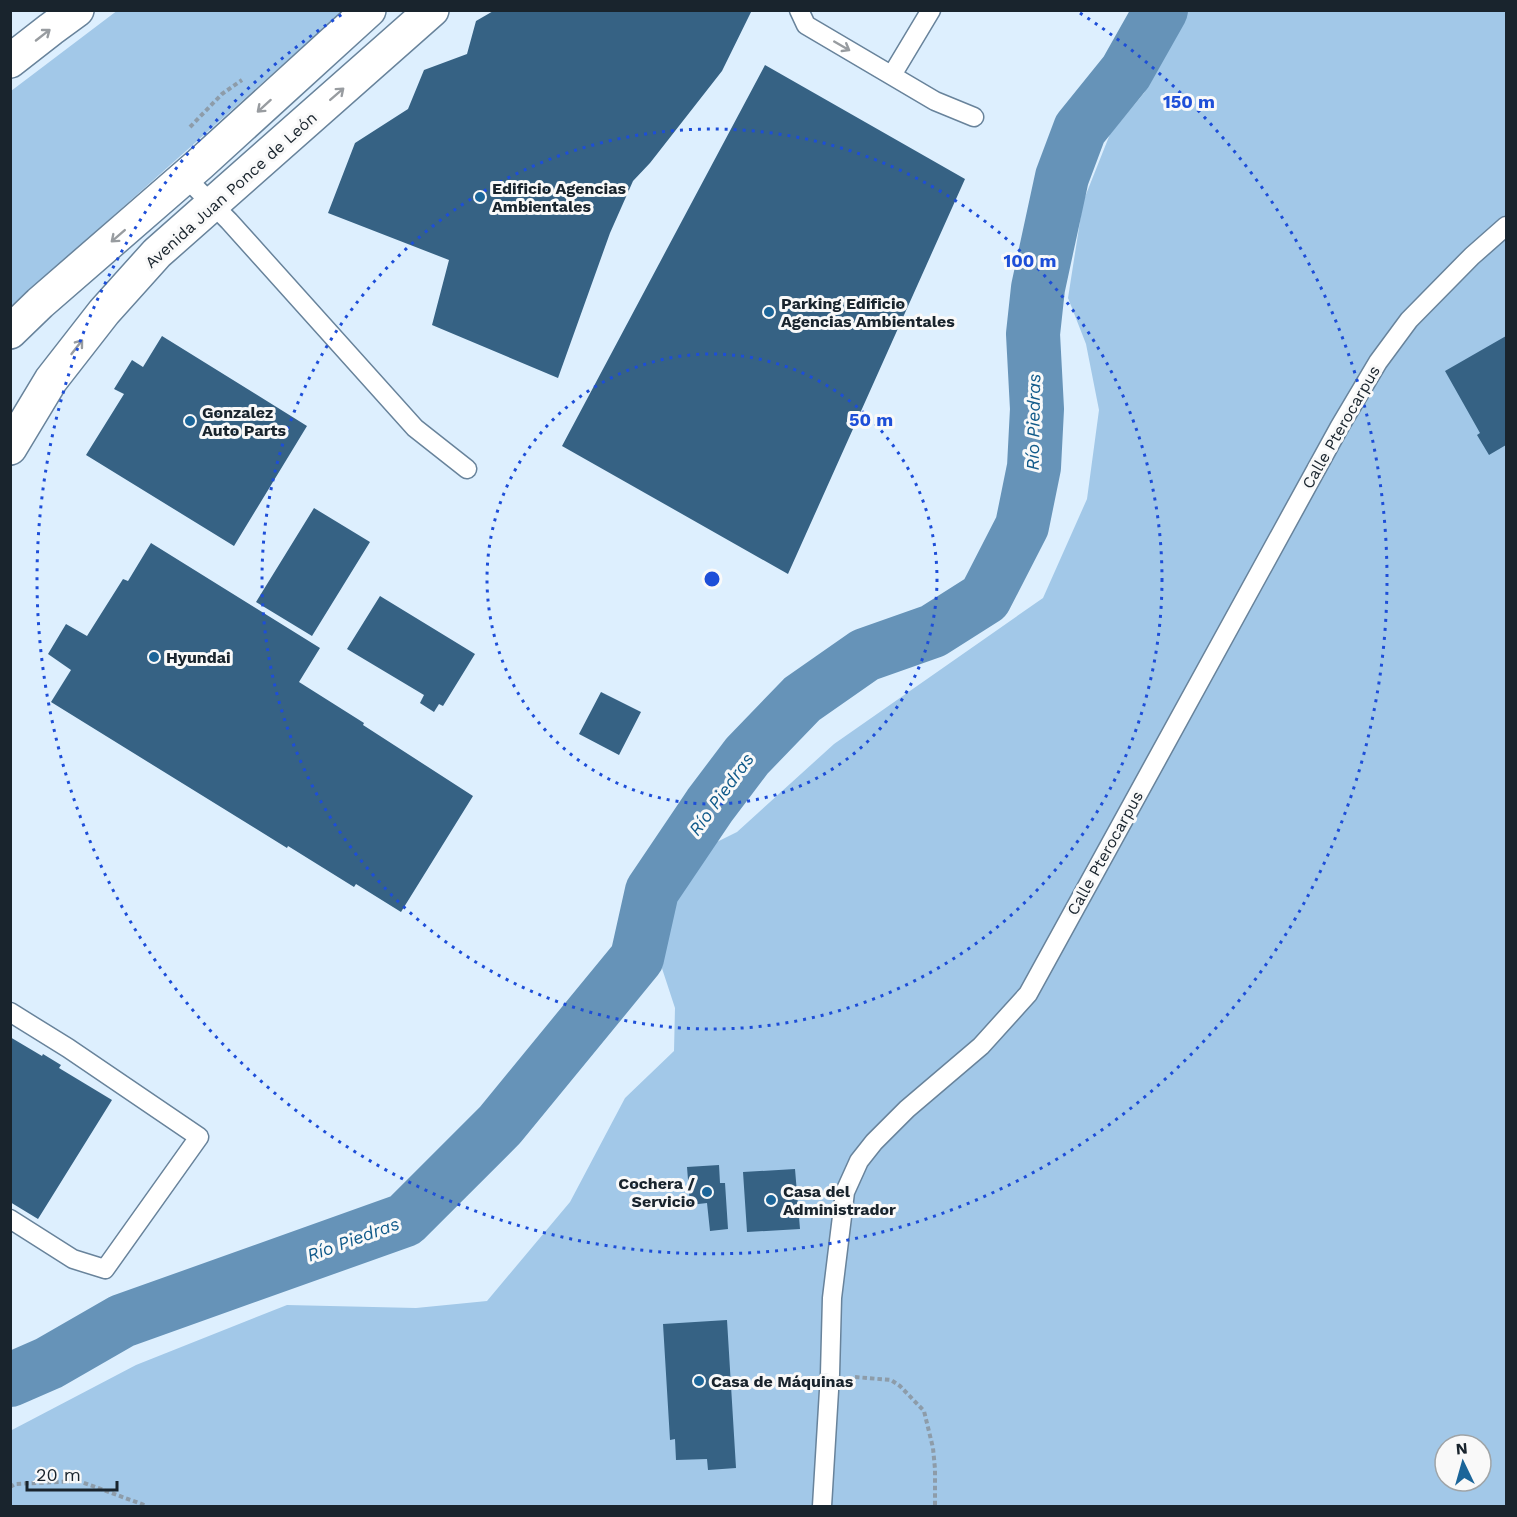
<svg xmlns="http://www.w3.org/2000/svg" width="1517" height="1517" viewBox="0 0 1517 1517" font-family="'Work Sans',sans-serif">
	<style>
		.green { fill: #a2c8e8; fill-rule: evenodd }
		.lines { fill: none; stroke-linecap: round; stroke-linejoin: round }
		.river { stroke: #6693b8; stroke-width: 54 }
		.building { fill: #366284 }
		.service-casing { stroke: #68839b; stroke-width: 21 }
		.tertiary-casing { stroke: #68839b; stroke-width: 36 }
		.trunk-casing { stroke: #68839b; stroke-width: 36 }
		.path { stroke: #8d9ca9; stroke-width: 4; stroke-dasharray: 4.5 3; stroke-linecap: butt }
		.service { stroke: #fff; stroke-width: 18 }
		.tertiary { stroke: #fff; stroke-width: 33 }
		.trunk { stroke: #fff; stroke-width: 33 }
		.oneway { stroke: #989ca0 }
		.ring { fill: none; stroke: #1d4ed8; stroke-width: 3; stroke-dasharray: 3 6 }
		.poi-dot { fill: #1b6599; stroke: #f9f9f9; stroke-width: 2 }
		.labels { text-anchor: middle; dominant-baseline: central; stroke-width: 6; stroke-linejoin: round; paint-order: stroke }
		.poi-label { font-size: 16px; font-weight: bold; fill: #19242d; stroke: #f9f9f9; text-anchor: start }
		.street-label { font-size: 16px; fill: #19242d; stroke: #f9f9f9 }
		.water-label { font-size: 18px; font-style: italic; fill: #105a8a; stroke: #f9f9f9 }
		.centre { fill: #1d4ed8; stroke: #f9f9f9; stroke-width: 3 }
		.ring-label { font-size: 18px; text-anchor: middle; font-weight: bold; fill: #1d4ed8; stroke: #f9f9f9; stroke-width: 6; stroke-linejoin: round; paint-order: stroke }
	</style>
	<rect width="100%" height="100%" fill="#ddeffe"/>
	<path class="green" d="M 118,10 L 343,11 L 11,307 L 11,91 Z
		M 1187,11 L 1506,11 L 1506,1506 L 11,1506 L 10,1431 L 136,1365 L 287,1305 L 416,1308 L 487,1301 L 570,1202 L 625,1098 L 674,1051 L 675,1008 L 634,883 L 737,832 L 834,744 L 1043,598 L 1087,499 L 1099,410 L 1086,344 L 1068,298 L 1083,202 L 1110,134 L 1144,93 ZM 1445,1445 L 1481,1445 L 1481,1481 L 1445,1481 Z"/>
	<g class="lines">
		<path class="river" d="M 10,1380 L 49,1363 L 122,1321 L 405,1220 L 500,1125 L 637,958 L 652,891 L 710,805 L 747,756 L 802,699 L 865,655 L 933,631 L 985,598 L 1022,526 L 1034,467 L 1037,409 L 1033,334 L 1038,288 L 1062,177 L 1080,129 L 1126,72 L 1161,10"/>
	</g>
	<path class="building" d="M 495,10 L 752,10 L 722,71 L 650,163 L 633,181 L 610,233 L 558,378 L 432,325 L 449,260 L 328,213 L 355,143 L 408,109 L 424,70 L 467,54 L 476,21 Z
		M 765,65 L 965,179 L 788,574 L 562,446 Z
		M 162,336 L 307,426 L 234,546 L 86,455 L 124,394 L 114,389 L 132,360 L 143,367 Z
		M 1506,336 L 1506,445 L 1489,455 L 1477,435 L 1480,433 L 1445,371 Z
		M 314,508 L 370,542 L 312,636 L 256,602 Z
		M 151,543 L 320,648 L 299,682 L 364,723 L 363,725 L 473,796 L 401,912 L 356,884 L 354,887 L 288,846 L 287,848 L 51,702 L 71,670 L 48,654 L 66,624 L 87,636 L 123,579 L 128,581 Z
		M 380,596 L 475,654 L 443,706 L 439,704 L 434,712 L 420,703 L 424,695 L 347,649 Z
		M 601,692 L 641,712 L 619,755 L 579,734 Z
		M 10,1037 L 42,1056 L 43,1054 L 61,1065 L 59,1068 L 112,1100 L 38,1219 L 10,1202 Z
		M 719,1165 L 720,1183 L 725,1183 L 728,1229 L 710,1231 L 707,1203 L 690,1205 L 687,1167 Z
		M 795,1169 L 800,1229 L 747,1232 L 743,1172 Z
		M 727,1320 L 736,1468 L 708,1470 L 707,1459 L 676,1460 L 675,1439 L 670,1440 L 663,1324 Z"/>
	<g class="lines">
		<g class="service-casing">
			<path id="service" d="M 799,10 L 806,25 L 935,101 L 974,117
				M 892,75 L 931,10
				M 185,177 L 229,221 L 415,428 L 467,469
				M 10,1012 L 68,1048 L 199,1137 L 105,1269 L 73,1259 L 10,1219
				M 822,1506 L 830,1374 L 832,1298 L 845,1192 L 859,1161 L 874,1142 L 907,1109 L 981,1046 L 1028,994 L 1340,426 L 1378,362 L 1409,320 L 1472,256 L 1506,226"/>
		</g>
		<g class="tertiary-casing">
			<path id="tertiary" d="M 10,332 L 40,303 L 200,164 L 369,10
				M 10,448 L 51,380 L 104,312 L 157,253 L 432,10"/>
		</g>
		<g class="trunk-casing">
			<path id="trunk" d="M 10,61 L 51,29 L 77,10"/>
		</g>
		<path class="path" d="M 190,127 L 222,94 L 242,80
			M 855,1377 L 891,1380 L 900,1386 L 924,1411 L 933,1448 L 935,1469 L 935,1506
			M 10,1487 L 15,1484 L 79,1481 L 147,1506"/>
		<use href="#service" class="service"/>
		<use href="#tertiary" class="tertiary"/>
		<use href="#trunk" class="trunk"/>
	</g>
	<defs><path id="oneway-shaft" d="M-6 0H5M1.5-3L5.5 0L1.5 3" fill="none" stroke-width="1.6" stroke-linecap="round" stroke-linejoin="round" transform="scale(1.5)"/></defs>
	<g class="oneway">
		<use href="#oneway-shaft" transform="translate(43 35) rotate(-38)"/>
		<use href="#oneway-shaft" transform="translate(842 46) rotate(30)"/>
		<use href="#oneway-shaft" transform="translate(337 94) rotate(-41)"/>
		<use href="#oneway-shaft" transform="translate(264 106) rotate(138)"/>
		<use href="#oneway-shaft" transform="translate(118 236) rotate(139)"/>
		<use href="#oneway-shaft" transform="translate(77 347) rotate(-52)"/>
	</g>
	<g class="ring">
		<circle cx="712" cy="579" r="225"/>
		<circle cx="712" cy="579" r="450"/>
		<path d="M1080 13A675 675 0 1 1 344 13"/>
	</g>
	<g class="poi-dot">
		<circle cx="480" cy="197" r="6"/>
		<circle cx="769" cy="312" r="6"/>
		<circle cx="190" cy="421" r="6"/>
		<circle cx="154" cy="657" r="6"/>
		<circle cx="707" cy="1192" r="6"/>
		<circle cx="771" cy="1200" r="6"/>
		<circle cx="699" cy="1381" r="6"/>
	</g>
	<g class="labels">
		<g class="poi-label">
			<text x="492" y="188">Edificio Agencias<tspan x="492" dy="18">Ambientales</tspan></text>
			<text x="781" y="303">Parking Edificio<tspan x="781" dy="18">Agencias Ambientales</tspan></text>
			<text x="202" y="412">Gonzalez<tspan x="202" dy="18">Auto Parts</tspan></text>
			<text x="166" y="657">Hyundai</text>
			<text x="695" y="1183" text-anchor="end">Cochera /<tspan x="695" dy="18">Servicio</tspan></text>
			<text x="783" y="1191">Casa del<tspan x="783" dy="18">Administrador</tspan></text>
			<text x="711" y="1381">Casa de Máquinas</text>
		</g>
		<g class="street-label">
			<text transform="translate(231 190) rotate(-42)">Avenida Juan Ponce de León</text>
			<text transform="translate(1341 427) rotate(-60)">Calle Pterocarpus</text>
			<text transform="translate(1105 853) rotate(-61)">Calle Pterocarpus</text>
		</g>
		<g class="water-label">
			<text transform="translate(1033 422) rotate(-89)">Río Piedras</text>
			<text transform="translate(721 794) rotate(-54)">Río Piedras</text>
			<text transform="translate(353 1239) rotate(-20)">Río Piedras</text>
		</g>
	</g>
	<circle cx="712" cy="579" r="9" class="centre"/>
	<g class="ring-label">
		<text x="1189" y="108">150 m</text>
		<text x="1030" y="267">100 m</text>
		<text x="871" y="426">50 m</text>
	</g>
	<rect width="1517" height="1517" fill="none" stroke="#19242d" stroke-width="24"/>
	<g transform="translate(1463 1463) rotate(355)"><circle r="28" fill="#f9f9f9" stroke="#9fa4a7" stroke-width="1.5"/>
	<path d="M0-4.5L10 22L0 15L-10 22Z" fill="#1b6599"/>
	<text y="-9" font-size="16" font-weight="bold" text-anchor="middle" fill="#19242d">N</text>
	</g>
	<path d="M27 1481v9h90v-9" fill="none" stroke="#19242d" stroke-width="3"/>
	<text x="36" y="1481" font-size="18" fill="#19242d" stroke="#f9f9f9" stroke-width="4.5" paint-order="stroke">20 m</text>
</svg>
